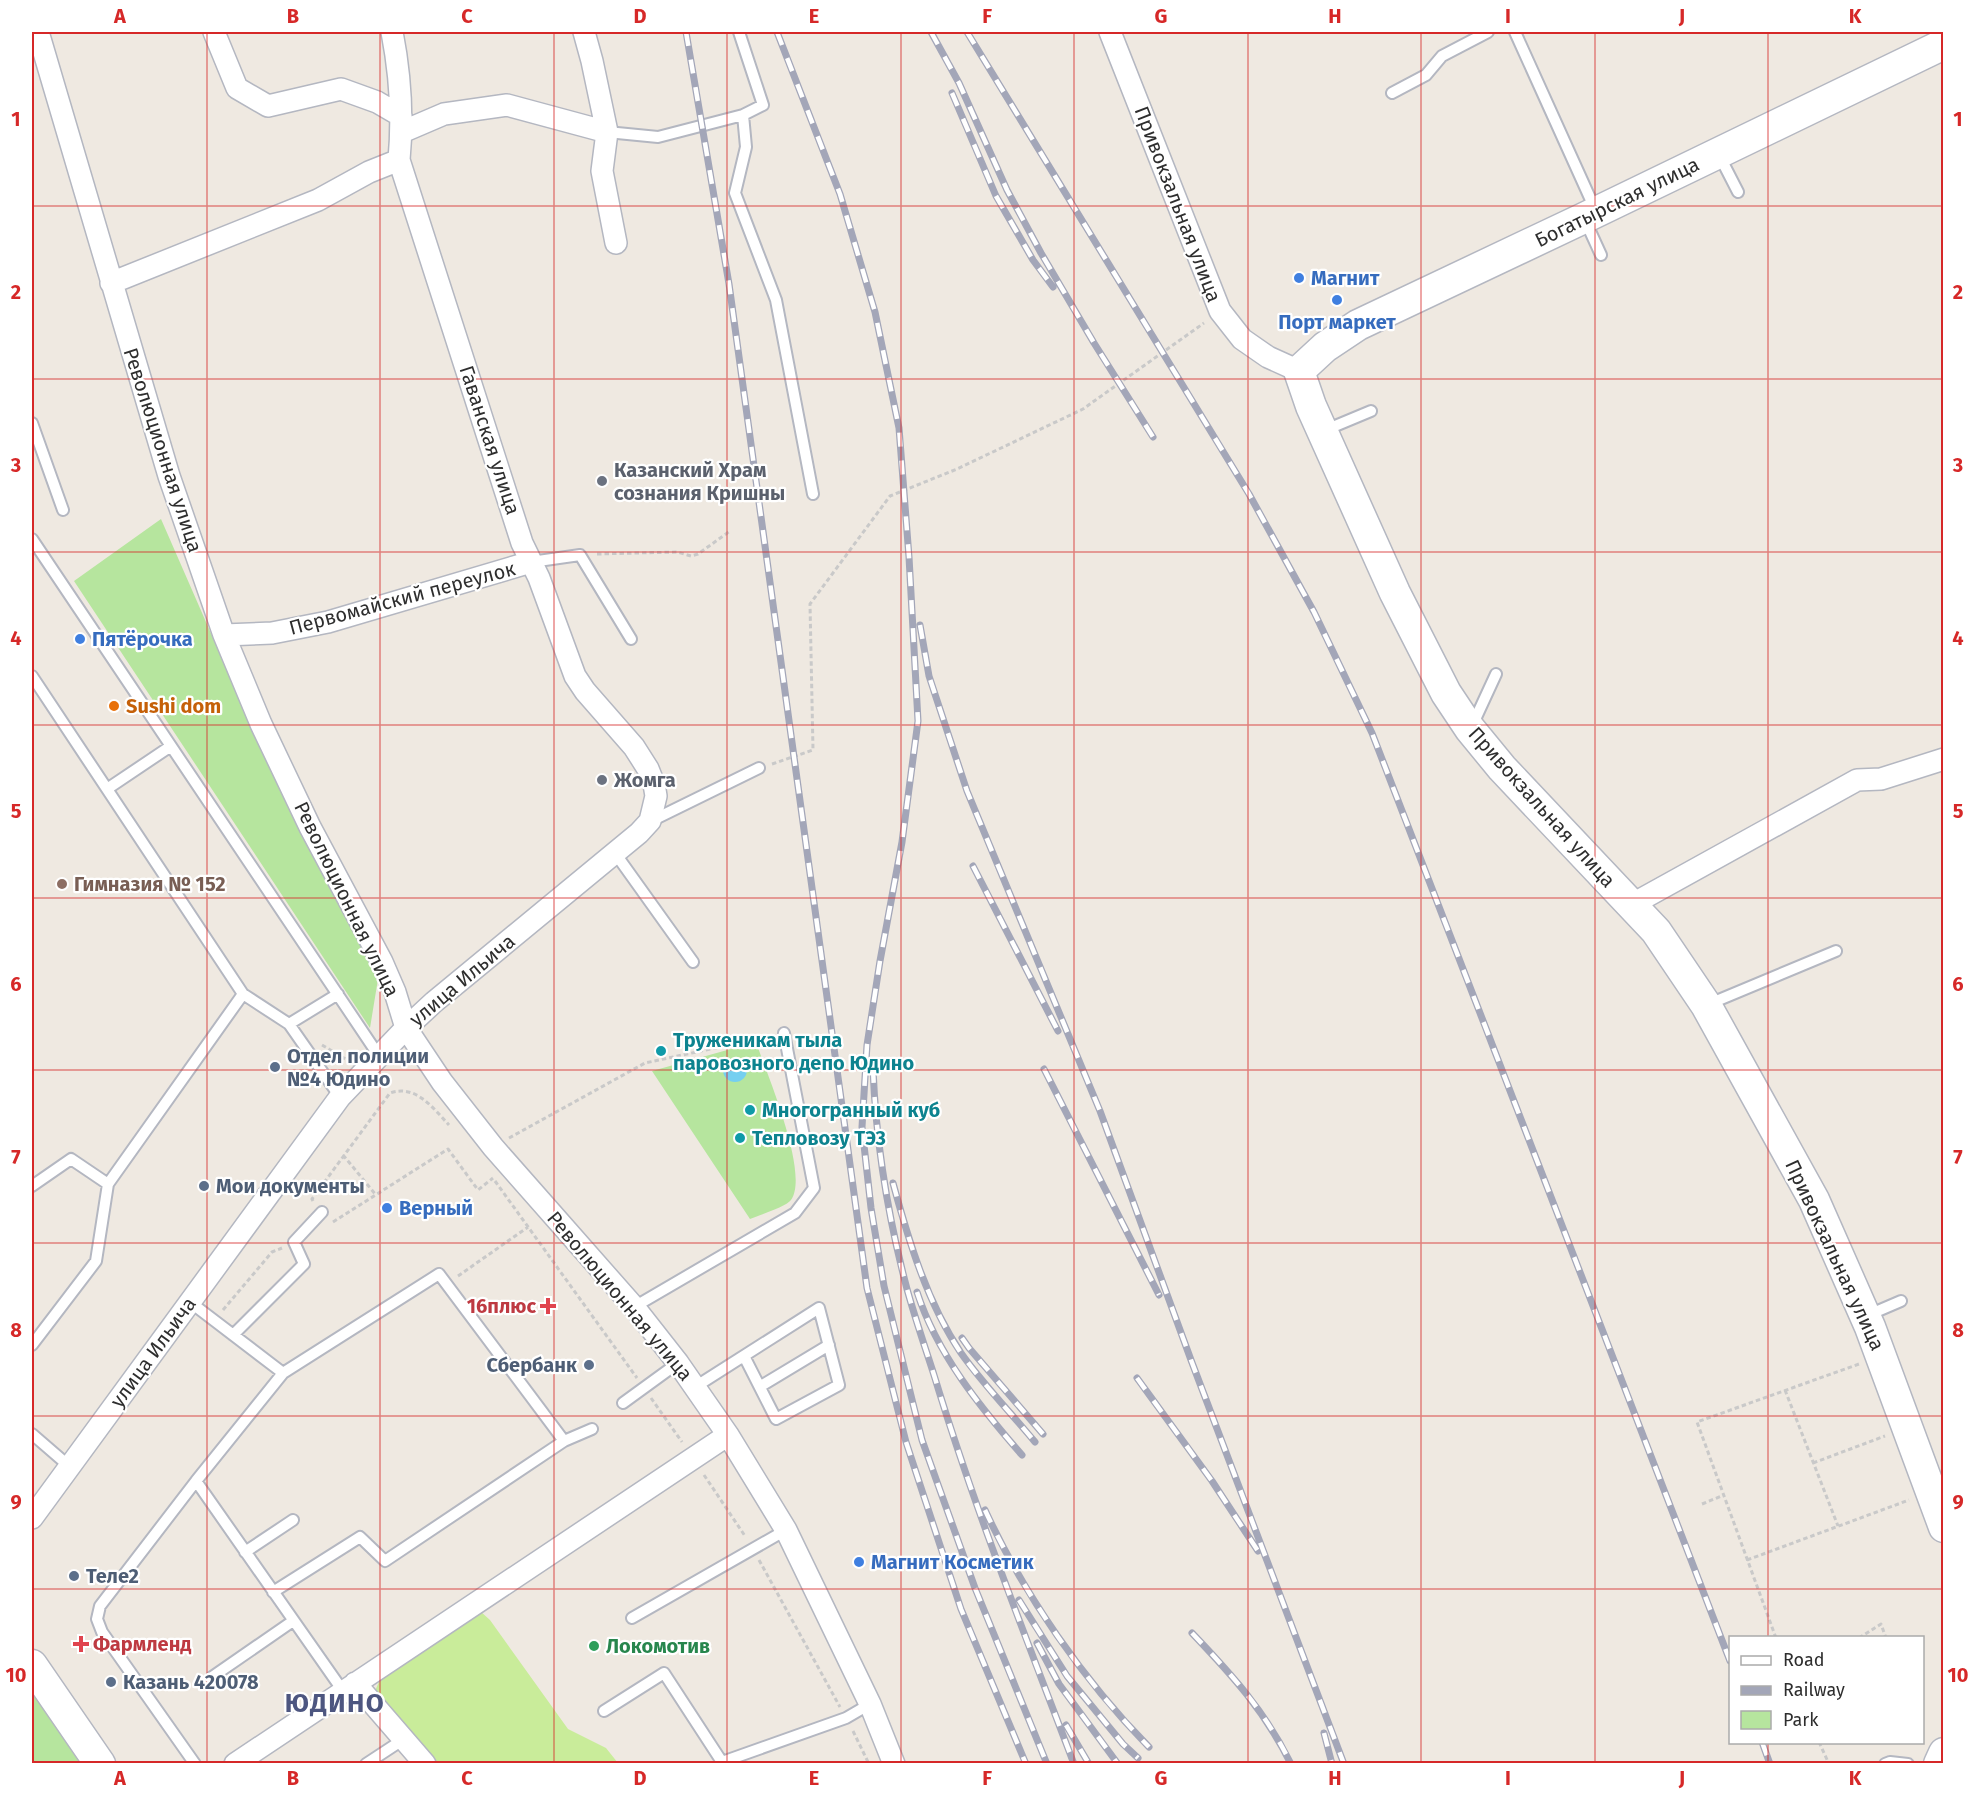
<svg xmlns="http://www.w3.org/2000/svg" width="1975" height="1795" viewBox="0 0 1975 1795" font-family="'Fira Sans',sans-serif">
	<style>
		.green { fill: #b6e59e }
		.pitch { fill: #c9ec9a }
		.water { fill: #75cff0 }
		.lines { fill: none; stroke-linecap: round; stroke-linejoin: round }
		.service-casing { stroke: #b4b7c1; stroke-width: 14 }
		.minor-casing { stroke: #b4b7c1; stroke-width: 24 }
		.secondary-casing { stroke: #b4b7c1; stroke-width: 33 }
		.path { stroke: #c9c9c9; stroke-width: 3; stroke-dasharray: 4.5 3; stroke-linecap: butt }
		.service { stroke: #fff; stroke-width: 10 }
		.minor { stroke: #fff; stroke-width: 21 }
		.secondary { stroke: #fff; stroke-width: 30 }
		.rail-casing { stroke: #a3a6b8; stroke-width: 7 }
		.rail { stroke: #fff; stroke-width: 4.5; stroke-dasharray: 14; stroke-linecap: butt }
		.grid { fill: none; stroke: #d62828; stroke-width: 1.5; stroke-opacity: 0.55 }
		.shop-dot { fill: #3f7fe0; stroke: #fff; stroke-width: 2 }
		.worship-dot { fill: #6b7280; stroke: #fff; stroke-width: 2 }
		.food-dot { fill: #e8710a; stroke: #fff; stroke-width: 2 }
		.education-dot { fill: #8d6e63; stroke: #fff; stroke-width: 2 }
		.culture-dot { fill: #0f9aa8; stroke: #fff; stroke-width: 2 }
		.service-dot { fill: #5c6f8a; stroke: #fff; stroke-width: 2 }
		.health-dot { fill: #e0444e; stroke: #fff; stroke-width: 2 }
		.leisure-dot { fill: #2e9e5b; stroke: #fff; stroke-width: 2 }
		.labels { text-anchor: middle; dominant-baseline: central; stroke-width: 4.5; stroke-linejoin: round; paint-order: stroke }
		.street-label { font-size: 20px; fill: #2e2e2e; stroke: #fff }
		.shop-label { font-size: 20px; font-weight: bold; fill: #366cbe; stroke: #fff; text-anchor: start }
		.worship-label { font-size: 20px; font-weight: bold; fill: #5b616d; stroke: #fff; text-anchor: start }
		.food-label { font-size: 20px; font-weight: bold; fill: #c56008; stroke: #fff; text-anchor: start }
		.education-label { font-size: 20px; font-weight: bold; fill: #785e54; stroke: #fff; text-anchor: start }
		.culture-label { font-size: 20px; font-weight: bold; fill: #0d838f; stroke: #fff; text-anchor: start }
		.service-label { font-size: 20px; font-weight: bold; fill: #4e5e75; stroke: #fff; text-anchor: start }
		.health-label { font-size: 20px; font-weight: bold; fill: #be3a42; stroke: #fff; text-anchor: end }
		.leisure-label { font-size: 20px; font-weight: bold; fill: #27864d; stroke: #fff; text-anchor: start }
		.district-label { font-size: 26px; font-weight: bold; letter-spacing: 1.5px; fill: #4d5680; stroke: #fff }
		.neatline { fill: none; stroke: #d62828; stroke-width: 2 }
		.grid-label { font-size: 20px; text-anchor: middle; font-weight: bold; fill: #d62828 }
	</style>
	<rect width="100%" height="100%" fill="#efe9e1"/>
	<path class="green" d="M 161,519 L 265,757 L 378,979 L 370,1028 L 74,581 Z
		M 756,1042 C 766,1072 810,1174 791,1200 C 786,1207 759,1215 750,1219 L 652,1071 Z
		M 32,1679 L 90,1763 L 32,1763 Z"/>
	<path class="pitch" d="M 480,1611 L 490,1620 L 568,1729 L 606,1748 L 618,1763 L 425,1763 L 371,1700 L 382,1675 Z"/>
	<path class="water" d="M723 1070a12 12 0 1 1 24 0a12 12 0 1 1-24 0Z"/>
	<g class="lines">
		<g class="service-casing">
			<path id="service" d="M 1515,32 L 1595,209
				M 1392,93 L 1426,75 L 1442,56 L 1488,32
				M 743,115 L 746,147 L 735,193 L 776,300 L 813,494
				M 607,132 L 658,137 L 743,115 L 763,105 L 739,32
				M 1719,155 L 1738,192
				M 1585,220 L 1601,255
				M 32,423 L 63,510
				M 1323,431 L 1371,411
				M 32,539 L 379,1056
				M 531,562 L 580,555 L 631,639
				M 32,676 L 243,994 L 289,1024 L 340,1097
				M 1472,726 L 1496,674
				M 107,789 L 171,746
				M 651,821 L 759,768
				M 615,853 L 693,962
				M 1709,1004 L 1836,951
				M 289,1024 L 338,994
				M 32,1186 L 71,1159 L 108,1184
				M 190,1302 L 283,1373 L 196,1481 L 100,1606 L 97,1619 L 102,1632 L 195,1764
				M 634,1307 L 795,1213 L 814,1188 L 784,1033
				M 1866,1316 L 1901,1301
				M 233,1335 L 304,1264 L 294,1242 L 322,1212
				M 32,1345 L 96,1261 L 108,1184 L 243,994
				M 761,1386 L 829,1345
				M 695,1387 L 819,1308 L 839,1385 L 776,1419 L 744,1356
				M 623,1403 L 678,1363
				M 32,1434 L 69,1466
				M 564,1441 L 592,1429
				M 196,1481 L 343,1691
				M 245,1552 L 293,1520
				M 273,1592 L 360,1537 L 385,1561 L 564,1441 L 439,1274 L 283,1373
				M 632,1618 L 786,1530
				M 212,1677 L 293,1621
				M 604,1711 L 664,1673 L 722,1762 L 846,1718 L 870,1704
				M 366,1764 L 404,1739
				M 1885,1764 L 1890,1762 L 1908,1764"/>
		</g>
		<g class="minor-casing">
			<path id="minor" d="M 38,32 L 169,476 L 224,635 L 261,724 L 310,827 L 382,962 L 395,992 L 406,1028 L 442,1082 L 493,1147 L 634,1307 L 678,1363 L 728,1435 L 786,1530 L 870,1704 L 894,1764
				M 214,32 L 237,88 L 268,106 L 341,89 L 377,102 L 401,116
				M 584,32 L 592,61 L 607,132 L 602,171 L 616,243
				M 1110,32 L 1220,311 L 1242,339 L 1268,357 L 1299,371
				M 402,132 L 444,114 L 507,105 L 607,132
				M 111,283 L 318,200 L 369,172 L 399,160
				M 224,635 L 272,633 L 328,622 L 531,562
				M 1631,905 L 1857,780 L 1881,779 L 1944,759
				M 32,1518 L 340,1097 L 406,1028 L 434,1002 L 639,833 L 650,821 L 656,796 L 654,784 L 648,769 L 634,747 L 585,691 L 575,676 L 539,578 L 522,543 L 399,160 C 403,117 400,73 392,32
				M 355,1683 L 425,1764
				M 235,1764 L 728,1435"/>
		</g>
		<g class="secondary-casing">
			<path id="secondary" d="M 1944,44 L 1584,218 L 1358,325 L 1325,347 L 1299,371 L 1311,406 L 1395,593 L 1446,693 L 1470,729 L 1502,768 L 1656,931 L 1706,1005 L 1814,1200 L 1870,1327 L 1944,1527
				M 32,1665 L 100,1764
				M 1939,1764 L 1944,1753"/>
		</g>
		<path class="path" d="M 597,554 L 677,552 L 691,556 L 698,554 L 730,531
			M 772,764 L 813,750 L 810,604 L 890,496 L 957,469 L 1083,409 L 1204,323
			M 322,1045 L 347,1060
			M 509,1138 L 645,1063 L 771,1036
			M 343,1155 L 376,1195
			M 495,1181 L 637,1378
			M 313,1201 L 312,1199 L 390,1093 C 416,1084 433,1108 449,1125
			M 333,1222 L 448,1149 L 478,1190 L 493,1178
			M 458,1276 L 528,1227
			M 223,1310 L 272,1252 L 282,1248
			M 1785,1390 L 1838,1526
			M 651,1398 L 682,1442
			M 1813,1463 L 1885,1436
			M 704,1475 L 745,1536
			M 1702,1504 L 1724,1495
			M 759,1560 L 840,1707
			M 1747,1560 L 1909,1500
			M 1776,1638 L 1697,1422 L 1859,1364
			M 1859,1638 L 1881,1624 L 1886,1638
			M 853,1731 L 869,1764
			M 1819,1742 L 1829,1764"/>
		<use href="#service" class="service"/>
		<use href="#minor" class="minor"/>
		<use href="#secondary" class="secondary"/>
		<g class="rail-casing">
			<path id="rail" d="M 686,32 L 729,284 L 867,1288 L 906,1442 L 961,1609 L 1026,1764
				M 777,32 L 840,194 L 875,312 L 899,428 L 909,557 L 918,721 L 902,842 L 880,961 L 867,1045 L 862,1127 L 871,1208 L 884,1286 L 922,1440 L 975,1588 L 1047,1764
				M 931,32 L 959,83 L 1007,190 L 1041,253 L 1094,343 L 1153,437
				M 967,32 L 1249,494 L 1314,612 L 1372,733 L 1730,1661
				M 952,93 L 996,196 L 1033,260 L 1053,287
				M 920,625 L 929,676 L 967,791 L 1100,1111 L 1191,1360 L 1344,1764
				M 973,866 L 1058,1031
				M 873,1069 C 876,1143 888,1217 907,1289 C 915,1318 925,1347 934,1375 C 974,1507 1025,1635 1074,1764
				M 1044,1069 L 1159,1295
				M 893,1183 C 909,1242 927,1302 961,1353 C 982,1383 1012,1414 1035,1442
				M 917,1292 C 937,1354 980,1407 1022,1455
				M 962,1338 L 969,1348 L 1043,1434
				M 1137,1378 L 1212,1481 L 1258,1551
				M 985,1510 C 1024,1595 1084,1681 1149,1747
				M 1019,1600 L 1067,1676 L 1123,1744 L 1138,1758
				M 1192,1633 C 1232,1675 1265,1711 1291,1764
				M 1037,1643 L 1059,1684 L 1118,1764
				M 1066,1725 L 1089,1764
				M 1324,1733 L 1332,1764
				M 1762,1742 L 1770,1764"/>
		</g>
		<use href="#rail" class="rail"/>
	</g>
	<path class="grid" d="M 207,32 L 207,1764M 380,32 L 380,1764M 554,32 L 554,1764M 727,32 L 727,1764M 901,32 L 901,1764M 1074,32 L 1074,1764M 1248,32 L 1248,1764M 1421,32 L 1421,1764M 1595,32 L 1595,1764M 1768,32 L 1768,1638M 32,206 L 1944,206M 32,379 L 1944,379M 32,552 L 1944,552M 32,725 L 1944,725M 32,898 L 1944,898M 32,1070 L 1944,1070M 32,1243 L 1944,1243M 32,1416 L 1944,1416M 32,1589 L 1944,1589M 1768,1742 L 1768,1764"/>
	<g class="shop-dot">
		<circle cx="1299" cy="278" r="6"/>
		<circle cx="1337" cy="300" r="6"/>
		<circle cx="80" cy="639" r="6"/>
		<circle cx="387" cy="1208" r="6"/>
		<circle cx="859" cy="1562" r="6"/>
	</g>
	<g class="worship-dot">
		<circle cx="602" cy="481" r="6"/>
		<circle cx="602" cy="780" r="6"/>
	</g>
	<circle class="food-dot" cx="114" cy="706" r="6"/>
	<circle class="education-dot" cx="62" cy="884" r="6"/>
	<g class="culture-dot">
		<circle cx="661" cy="1051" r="6"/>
		<circle cx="750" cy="1110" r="6"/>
		<circle cx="740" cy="1138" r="6"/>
	</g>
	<g class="service-dot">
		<circle cx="275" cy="1067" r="6"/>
		<circle cx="204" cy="1186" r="6"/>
		<circle cx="589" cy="1365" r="6"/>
		<circle cx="74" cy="1576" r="6"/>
		<circle cx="111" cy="1682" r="6"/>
	</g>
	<g class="health-dot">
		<path d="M545 1297h6v6h6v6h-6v6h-6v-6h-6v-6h6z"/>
		<path d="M78 1635h6v6h6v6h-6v6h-6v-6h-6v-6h6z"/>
	</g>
	<circle class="leisure-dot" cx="594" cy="1646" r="6"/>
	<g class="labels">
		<g class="street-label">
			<text transform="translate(1617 202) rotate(-26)">Богатырская улица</text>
			<text transform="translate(1178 204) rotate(69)">Привокзальная улица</text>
			<text transform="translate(490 440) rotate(72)">Гаванская улица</text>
			<text transform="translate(163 450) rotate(72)">Революционная улица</text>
			<text transform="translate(402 598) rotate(-15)">Первомайский переулок</text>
			<text transform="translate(1542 807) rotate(48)">Привокзальная улица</text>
			<text transform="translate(347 899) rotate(64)">Революционная улица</text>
			<text transform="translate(462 980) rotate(-40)">улица Ильича</text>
			<text transform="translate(1835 1255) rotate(65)">Привокзальная улица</text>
			<text transform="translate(620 1296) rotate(50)">Революционная улица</text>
			<text transform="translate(153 1352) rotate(-54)">улица Ильича</text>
		</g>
		<g class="shop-label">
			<text x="1311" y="278">Магнит</text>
			<text x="1337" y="322" text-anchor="middle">Порт маркет</text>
			<text x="92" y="639">Пятёрочка</text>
			<text x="399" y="1208">Верный</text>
			<text x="871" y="1562">Магнит Косметик</text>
		</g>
		<g class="worship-label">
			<text x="614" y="470">Казанский Храм<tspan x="614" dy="23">сознания Кришны</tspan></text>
			<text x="614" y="780">Жомга</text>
		</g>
		<g class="food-label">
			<text x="126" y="706">Sushi dom</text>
		</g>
		<g class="education-label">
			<text x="74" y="884">Гимназия № 152</text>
		</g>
		<g class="culture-label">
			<text x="673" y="1040">Труженикам тыла<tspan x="673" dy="23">паровозного депо Юдино</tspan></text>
			<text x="762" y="1110">Многогранный куб</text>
			<text x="752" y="1138">Тепловозу ТЭ3</text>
		</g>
		<g class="service-label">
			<text x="287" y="1056">Отдел полиции<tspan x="287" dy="23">№4 Юдино</tspan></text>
			<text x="216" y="1186">Мои документы</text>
			<text x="577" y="1365" text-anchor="end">Сбербанк</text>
			<text x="86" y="1576">Теле2</text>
			<text x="123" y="1682">Казань 420078</text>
		</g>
		<g class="health-label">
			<text x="536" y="1306">16плюс</text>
			<text x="93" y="1644" text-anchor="start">Фармленд</text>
		</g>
		<g class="leisure-label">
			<text x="606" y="1646">Локомотив</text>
		</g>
		<g class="district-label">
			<text x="335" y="1703">ЮДИНО</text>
		</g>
	</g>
	<rect width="1975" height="1795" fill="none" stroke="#ffffff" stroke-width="66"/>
	<rect x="1729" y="1636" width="195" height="108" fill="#ffffff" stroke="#ababab" stroke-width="1.5"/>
	<rect x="1741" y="1656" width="30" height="9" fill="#ffffff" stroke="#ababab" stroke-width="1.5"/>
	<text x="1783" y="1666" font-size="18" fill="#2e2e2e">Road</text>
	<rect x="1741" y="1686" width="30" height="9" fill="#a3a6b8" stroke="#ababab" stroke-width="1.5"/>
	<text x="1783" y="1696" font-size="18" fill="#2e2e2e">Railway</text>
	<rect x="1741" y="1711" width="30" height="18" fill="#b6e59e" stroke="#ababab" stroke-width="1.5"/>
	<text x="1783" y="1726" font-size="18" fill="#2e2e2e">Park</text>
	<rect x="33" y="33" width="1909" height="1729" class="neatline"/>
	<g class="grid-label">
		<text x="120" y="23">A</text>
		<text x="293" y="23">B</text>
		<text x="467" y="23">C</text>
		<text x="640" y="23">D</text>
		<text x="814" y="23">E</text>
		<text x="987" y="23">F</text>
		<text x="1161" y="23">G</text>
		<text x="1335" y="23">H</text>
		<text x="1508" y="23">I</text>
		<text x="1682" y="23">J</text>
		<text x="1855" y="23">K</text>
		<text x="16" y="126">1</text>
		<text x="1958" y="126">1</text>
		<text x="16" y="299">2</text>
		<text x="1958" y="299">2</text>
		<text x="16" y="472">3</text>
		<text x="1958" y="472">3</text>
		<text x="16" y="645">4</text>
		<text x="1958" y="645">4</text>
		<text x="16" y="818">5</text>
		<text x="1958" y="818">5</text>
		<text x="16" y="991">6</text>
		<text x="1958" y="991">6</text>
		<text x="16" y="1164">7</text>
		<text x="1958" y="1164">7</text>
		<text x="16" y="1337">8</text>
		<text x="1958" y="1337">8</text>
		<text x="16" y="1509">9</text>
		<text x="1958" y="1509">9</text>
		<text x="16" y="1682">10</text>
		<text x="1958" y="1682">10</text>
		<text x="120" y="1785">A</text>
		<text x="293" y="1785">B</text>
		<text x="467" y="1785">C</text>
		<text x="640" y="1785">D</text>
		<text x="814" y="1785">E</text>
		<text x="987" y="1785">F</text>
		<text x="1161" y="1785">G</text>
		<text x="1335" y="1785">H</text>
		<text x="1508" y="1785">I</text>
		<text x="1682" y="1785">J</text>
		<text x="1855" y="1785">K</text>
	</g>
</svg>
